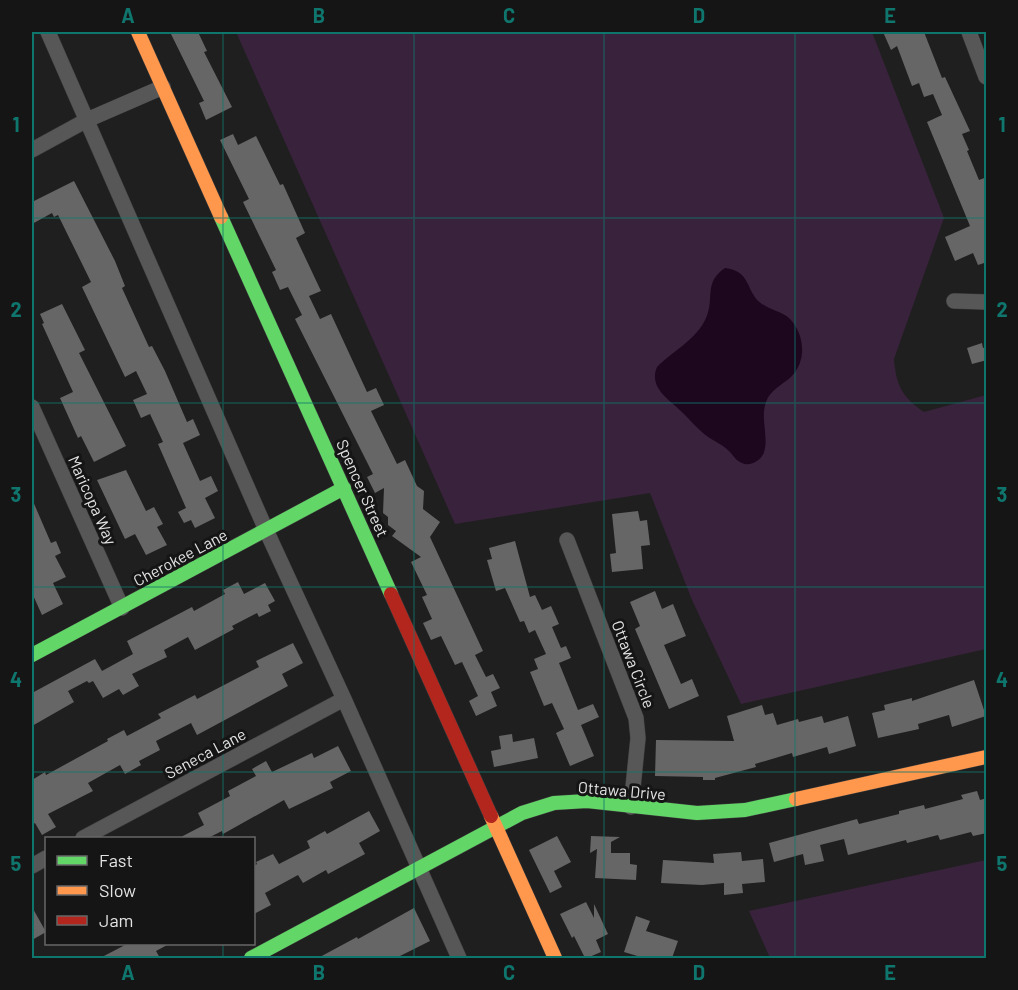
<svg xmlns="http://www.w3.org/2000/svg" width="1018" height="990" viewBox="0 0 1018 990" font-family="Barlow,sans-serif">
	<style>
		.green { fill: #39223b }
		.water { fill: #1c071f }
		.building { fill: #666 }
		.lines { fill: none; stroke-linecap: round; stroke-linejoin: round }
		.street-casing { stroke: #3d3d3d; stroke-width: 16 }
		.fast-casing { stroke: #3d3d3d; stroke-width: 15 }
		.slow-casing { stroke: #3d3d3d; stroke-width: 15 }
		.jam-casing { stroke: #3d3d3d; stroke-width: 15 }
		.street { stroke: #585758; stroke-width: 15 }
		.fast { stroke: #63d668; stroke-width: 14 }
		.slow { stroke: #ff974d; stroke-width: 14 }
		.jam { stroke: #b3261e; stroke-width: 14 }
		.grid { fill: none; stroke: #0f766e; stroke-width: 1.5; stroke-opacity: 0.55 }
		.labels { text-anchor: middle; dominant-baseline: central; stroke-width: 6; stroke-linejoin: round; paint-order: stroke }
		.street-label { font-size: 16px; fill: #e4e3e4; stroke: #161516 }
		.neatline { fill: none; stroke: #0f766e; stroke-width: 2 }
		.grid-label { font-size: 20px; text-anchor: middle; font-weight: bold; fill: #0f766e }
	</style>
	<rect width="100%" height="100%" fill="#1f1f1f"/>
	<path class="green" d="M 236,32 L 872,32 L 944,218 L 894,359 C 896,385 902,397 924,412 L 986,395 L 986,649 L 741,704 L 692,600 L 650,493 L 455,524 Z
		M 986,860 L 986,958 L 770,958 L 749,911 Z"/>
	<path class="water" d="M 725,268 C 752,271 745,292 762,304 C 771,310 783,312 790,319 C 805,335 807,361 791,377 C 782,385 770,390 766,402 C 760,418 769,438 764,452 C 762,460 750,467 742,463 C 736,461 733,455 729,451 C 721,443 711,440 703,433 C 696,427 690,420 683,413 C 670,400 648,388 657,367 C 673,351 697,339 706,318 C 715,298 703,283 725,268 Z"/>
	<path class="building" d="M 170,32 L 198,32 L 207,51 L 204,52 L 232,107 L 206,120 L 199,103 L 204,101 Z
		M 883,32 L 924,32 L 942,78 L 945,77 L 970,131 L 962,134 L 969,150 L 967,151 L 979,180 L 987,177 L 987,262 L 978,265 L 973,253 L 955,261 L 945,237 L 970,226 L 927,122 L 942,115 L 933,94 L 924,97 L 919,83 L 912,86 L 897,46 L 891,50 Z
		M 233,134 L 238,145 L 256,136 L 280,185 L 283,184 L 305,233 L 296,238 L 321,291 L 309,296 L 320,319 L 331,314 L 367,392 L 376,388 L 384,405 L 371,411 L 397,464 L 405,460 L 417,486 L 424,491 L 423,509 L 440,522 L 430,537 L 483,651 L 475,655 L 486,677 L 493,674 L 500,688 L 491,692 L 497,706 L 476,716 L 469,701 L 478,696 L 462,662 L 455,665 L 441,636 L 431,640 L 423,623 L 432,619 L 422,597 L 427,595 L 411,562 L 421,557 L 392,536 L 396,531 L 388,525 L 388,517 L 383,513 L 384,488 L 375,493 L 367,477 L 373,474 L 295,319 L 302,315 L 288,287 L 280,290 L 272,272 L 276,270 L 243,202 L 249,199 L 220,140 Z
		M 74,181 L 115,261 L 125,286 L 122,288 L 149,347 L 152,346 L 165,371 L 187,422 L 193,419 L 200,435 L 183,443 L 200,481 L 211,476 L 218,491 L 205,498 L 215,518 L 195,528 L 191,520 L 184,523 L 178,512 L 186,508 L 158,444 L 163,442 L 150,414 L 141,418 L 133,400 L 147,394 L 136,371 L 125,377 L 82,287 L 91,282 L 58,215 L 54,217 L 52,213 L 32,224 L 32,202 Z
		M 62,304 L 85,350 L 79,353 L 126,446 L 94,462 L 81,436 L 78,438 L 60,398 L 73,392 L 42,324 L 44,323 L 40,314 Z
		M 982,343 L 983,348 L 987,347 L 987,360 L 972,364 L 967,348 Z
		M 126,470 L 146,511 L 154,507 L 163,524 L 157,527 L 167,545 L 146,555 L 135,534 L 125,539 L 97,480 Z
		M 32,499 L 51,543 L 56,541 L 61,553 L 55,556 L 66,577 L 53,583 L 63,604 L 42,615 L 32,593 Z
		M 638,511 L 640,521 L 647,520 L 650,545 L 641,546 L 643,569 L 612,572 L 610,554 L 616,553 L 612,514 Z
		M 515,541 L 530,597 L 535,595 L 542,610 L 551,606 L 559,624 L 552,627 L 561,648 L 566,646 L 571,658 L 559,663 L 578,710 L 593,704 L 599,717 L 581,725 L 594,756 L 570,766 L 556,733 L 564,729 L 552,703 L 544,706 L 530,672 L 538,669 L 534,659 L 546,654 L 535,630 L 529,633 L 524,621 L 520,622 L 505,588 L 496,591 L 487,560 L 492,559 L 489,548 Z
		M 238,582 L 244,594 L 265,583 L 275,601 L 268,605 L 271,611 L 259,617 L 257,613 L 232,626 L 234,629 L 195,650 L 188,637 L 164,650 L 167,657 L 132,674 L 139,686 L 123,695 L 119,689 L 103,698 L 93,681 L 89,683 L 87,681 L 68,691 L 74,702 L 32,726 L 32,693 L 95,659 L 102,671 L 133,654 L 127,641 L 192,607 L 194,611 L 225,594 L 223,590 Z
		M 655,591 L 662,609 L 673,604 L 686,636 L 664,645 L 681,684 L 692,679 L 699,696 L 669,709 L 635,629 L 640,626 L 630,602 Z
		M 293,643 L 303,663 L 282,674 L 288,686 L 197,735 L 191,723 L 156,741 L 160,750 L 139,761 L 141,765 L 125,774 L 120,765 L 88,783 L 93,791 L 48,814 L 56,827 L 42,835 L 35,823 L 32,825 L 32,780 L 45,772 L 46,775 L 108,741 L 107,739 L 124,730 L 127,736 L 161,718 L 158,714 L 195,695 L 197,699 L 259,667 L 256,661 Z
		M 974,680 L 986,716 L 952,727 L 949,715 L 918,724 L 919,729 L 878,738 L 872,713 L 885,710 L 884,705 L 912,698 L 912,701 Z
		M 762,705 L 765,715 L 773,713 L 777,725 L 798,719 L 799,722 L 822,716 L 824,723 L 848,716 L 856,746 L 829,754 L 827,747 L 793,757 L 792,753 L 755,764 L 756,767 L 715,778 L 715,780 L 703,780 L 703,777 L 655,776 L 656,740 L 734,741 L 727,716 Z
		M 512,734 L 513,742 L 534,738 L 538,758 L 494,767 L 491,751 L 501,749 L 499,736 Z
		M 338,746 L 351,771 L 330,782 L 333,788 L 289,809 L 284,800 L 223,834 L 222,831 L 208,838 L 179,838 L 204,825 L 198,813 L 230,796 L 228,791 L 256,776 L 252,769 L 266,761 L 272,772 L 312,753 L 314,758 Z
		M 977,791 L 980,800 L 987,798 L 987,833 L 973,836 L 971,832 L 940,840 L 938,835 L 907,843 L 906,840 L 848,855 L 844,839 L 820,845 L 824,861 L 805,865 L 803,854 L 774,862 L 769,843 L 857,819 L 859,824 L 899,814 L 899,811 L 924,805 L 925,809 L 963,799 L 961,795 Z
		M 369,811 L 380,831 L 359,843 L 365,854 L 328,874 L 326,870 L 303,883 L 298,875 L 265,893 L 271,905 L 254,914 L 254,866 L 257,864 L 256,862 L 273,854 L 279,864 L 310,848 L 307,841 L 325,831 L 327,834 Z
		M 557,836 L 571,862 L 554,871 L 562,887 L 550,893 L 529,850 Z
		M 591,836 L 620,837 L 611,842 L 611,853 L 630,853 L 630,864 L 637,865 L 636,880 L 595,878 L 597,849 L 590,853 Z
		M 741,852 L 742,861 L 763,859 L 765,882 L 742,884 L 743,893 L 724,895 L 724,883 L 702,885 L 661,883 L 663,860 L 714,863 L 713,854 Z
		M 586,902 L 594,918 L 594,904 L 608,934 L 596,940 L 601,952 L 587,958 L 585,958 L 574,936 L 572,938 L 560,914 Z
		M 32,907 L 46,932 L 32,940 Z
		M 414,908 L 430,941 L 396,958 L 318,958 L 357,937 L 358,939 Z
		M 636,916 L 650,921 L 646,931 L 678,941 L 672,958 L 644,958 L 624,952 Z
		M 127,944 L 169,944 L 156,951 L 160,958 L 100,958 Z"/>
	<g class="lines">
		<g class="street-casing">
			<path id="street" d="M 48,32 L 266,530 L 344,699 L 459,958
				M 969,32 L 986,77
				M 32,150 L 87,120 L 163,87
				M 954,301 L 986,302
				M 32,407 L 122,608
				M 567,540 L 636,718 L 638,738 L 631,807
				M 83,838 L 344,699
				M 32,866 L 46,858"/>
		</g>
		<g class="fast-casing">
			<path id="fast" d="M 221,217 L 391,594
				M 32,655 L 344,488
				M 251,958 L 522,813 L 554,803 L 587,801 L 697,813 L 745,810 L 796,799"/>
		</g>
		<g class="slow-casing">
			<path id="slow" d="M 138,32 L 221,217
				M 796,799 L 986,757
				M 491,816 L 555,958"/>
		</g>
		<g class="jam-casing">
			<path id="jam" d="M 391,594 L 491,816"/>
		</g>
		<use href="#street" class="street"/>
		<use href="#fast" class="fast"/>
		<use href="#slow" class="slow"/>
		<use href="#jam" class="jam"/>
	</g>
	<path class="grid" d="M 223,32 L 223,838M 414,32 L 414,958M 604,32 L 604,958M 795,32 L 795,958M 32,218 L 986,218M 32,403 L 986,403M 32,587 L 986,587M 32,772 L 986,772M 223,944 L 223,958"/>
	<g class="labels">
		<g class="street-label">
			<text transform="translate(363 488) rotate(66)">Spencer Street</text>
			<text transform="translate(93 500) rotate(66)">Maricopa Way</text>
			<text transform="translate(180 557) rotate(-28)">Cherokee Lane</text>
			<text transform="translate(634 664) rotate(69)">Ottawa Circle</text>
			<text transform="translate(205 753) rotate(-28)">Seneca Lane</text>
			<text transform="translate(622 790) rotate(5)">Ottawa Drive</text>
		</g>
	</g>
	<rect width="1018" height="990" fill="none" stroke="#161516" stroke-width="66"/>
	<rect x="45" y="837" width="210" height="108" fill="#161516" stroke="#686768" stroke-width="1.5"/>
	<rect x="57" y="856" width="30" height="9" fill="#63d668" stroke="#686768" stroke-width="1.5"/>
	<text x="99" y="867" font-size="18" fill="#e4e3e4">Fast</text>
	<rect x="57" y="886" width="30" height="9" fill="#ff974d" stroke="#686768" stroke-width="1.5"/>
	<text x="99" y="897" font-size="18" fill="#e4e3e4">Slow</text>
	<rect x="57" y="916" width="30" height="9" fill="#b3261e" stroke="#686768" stroke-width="1.5"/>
	<text x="99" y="927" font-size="18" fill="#e4e3e4">Jam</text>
	<rect x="33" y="33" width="952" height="924" class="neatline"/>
	<g class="grid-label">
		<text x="128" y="23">A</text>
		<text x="319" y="23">B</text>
		<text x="509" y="23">C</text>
		<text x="699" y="23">D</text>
		<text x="890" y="23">E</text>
		<text x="16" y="132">1</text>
		<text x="1002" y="132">1</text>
		<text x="16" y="317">2</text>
		<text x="1002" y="317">2</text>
		<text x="16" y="502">3</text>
		<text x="1002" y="502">3</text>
		<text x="16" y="687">4</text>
		<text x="1002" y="687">4</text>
		<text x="16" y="871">5</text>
		<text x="1002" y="871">5</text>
		<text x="128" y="980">A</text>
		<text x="319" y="980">B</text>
		<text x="509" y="980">C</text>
		<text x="699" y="980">D</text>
		<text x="890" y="980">E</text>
	</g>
</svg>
